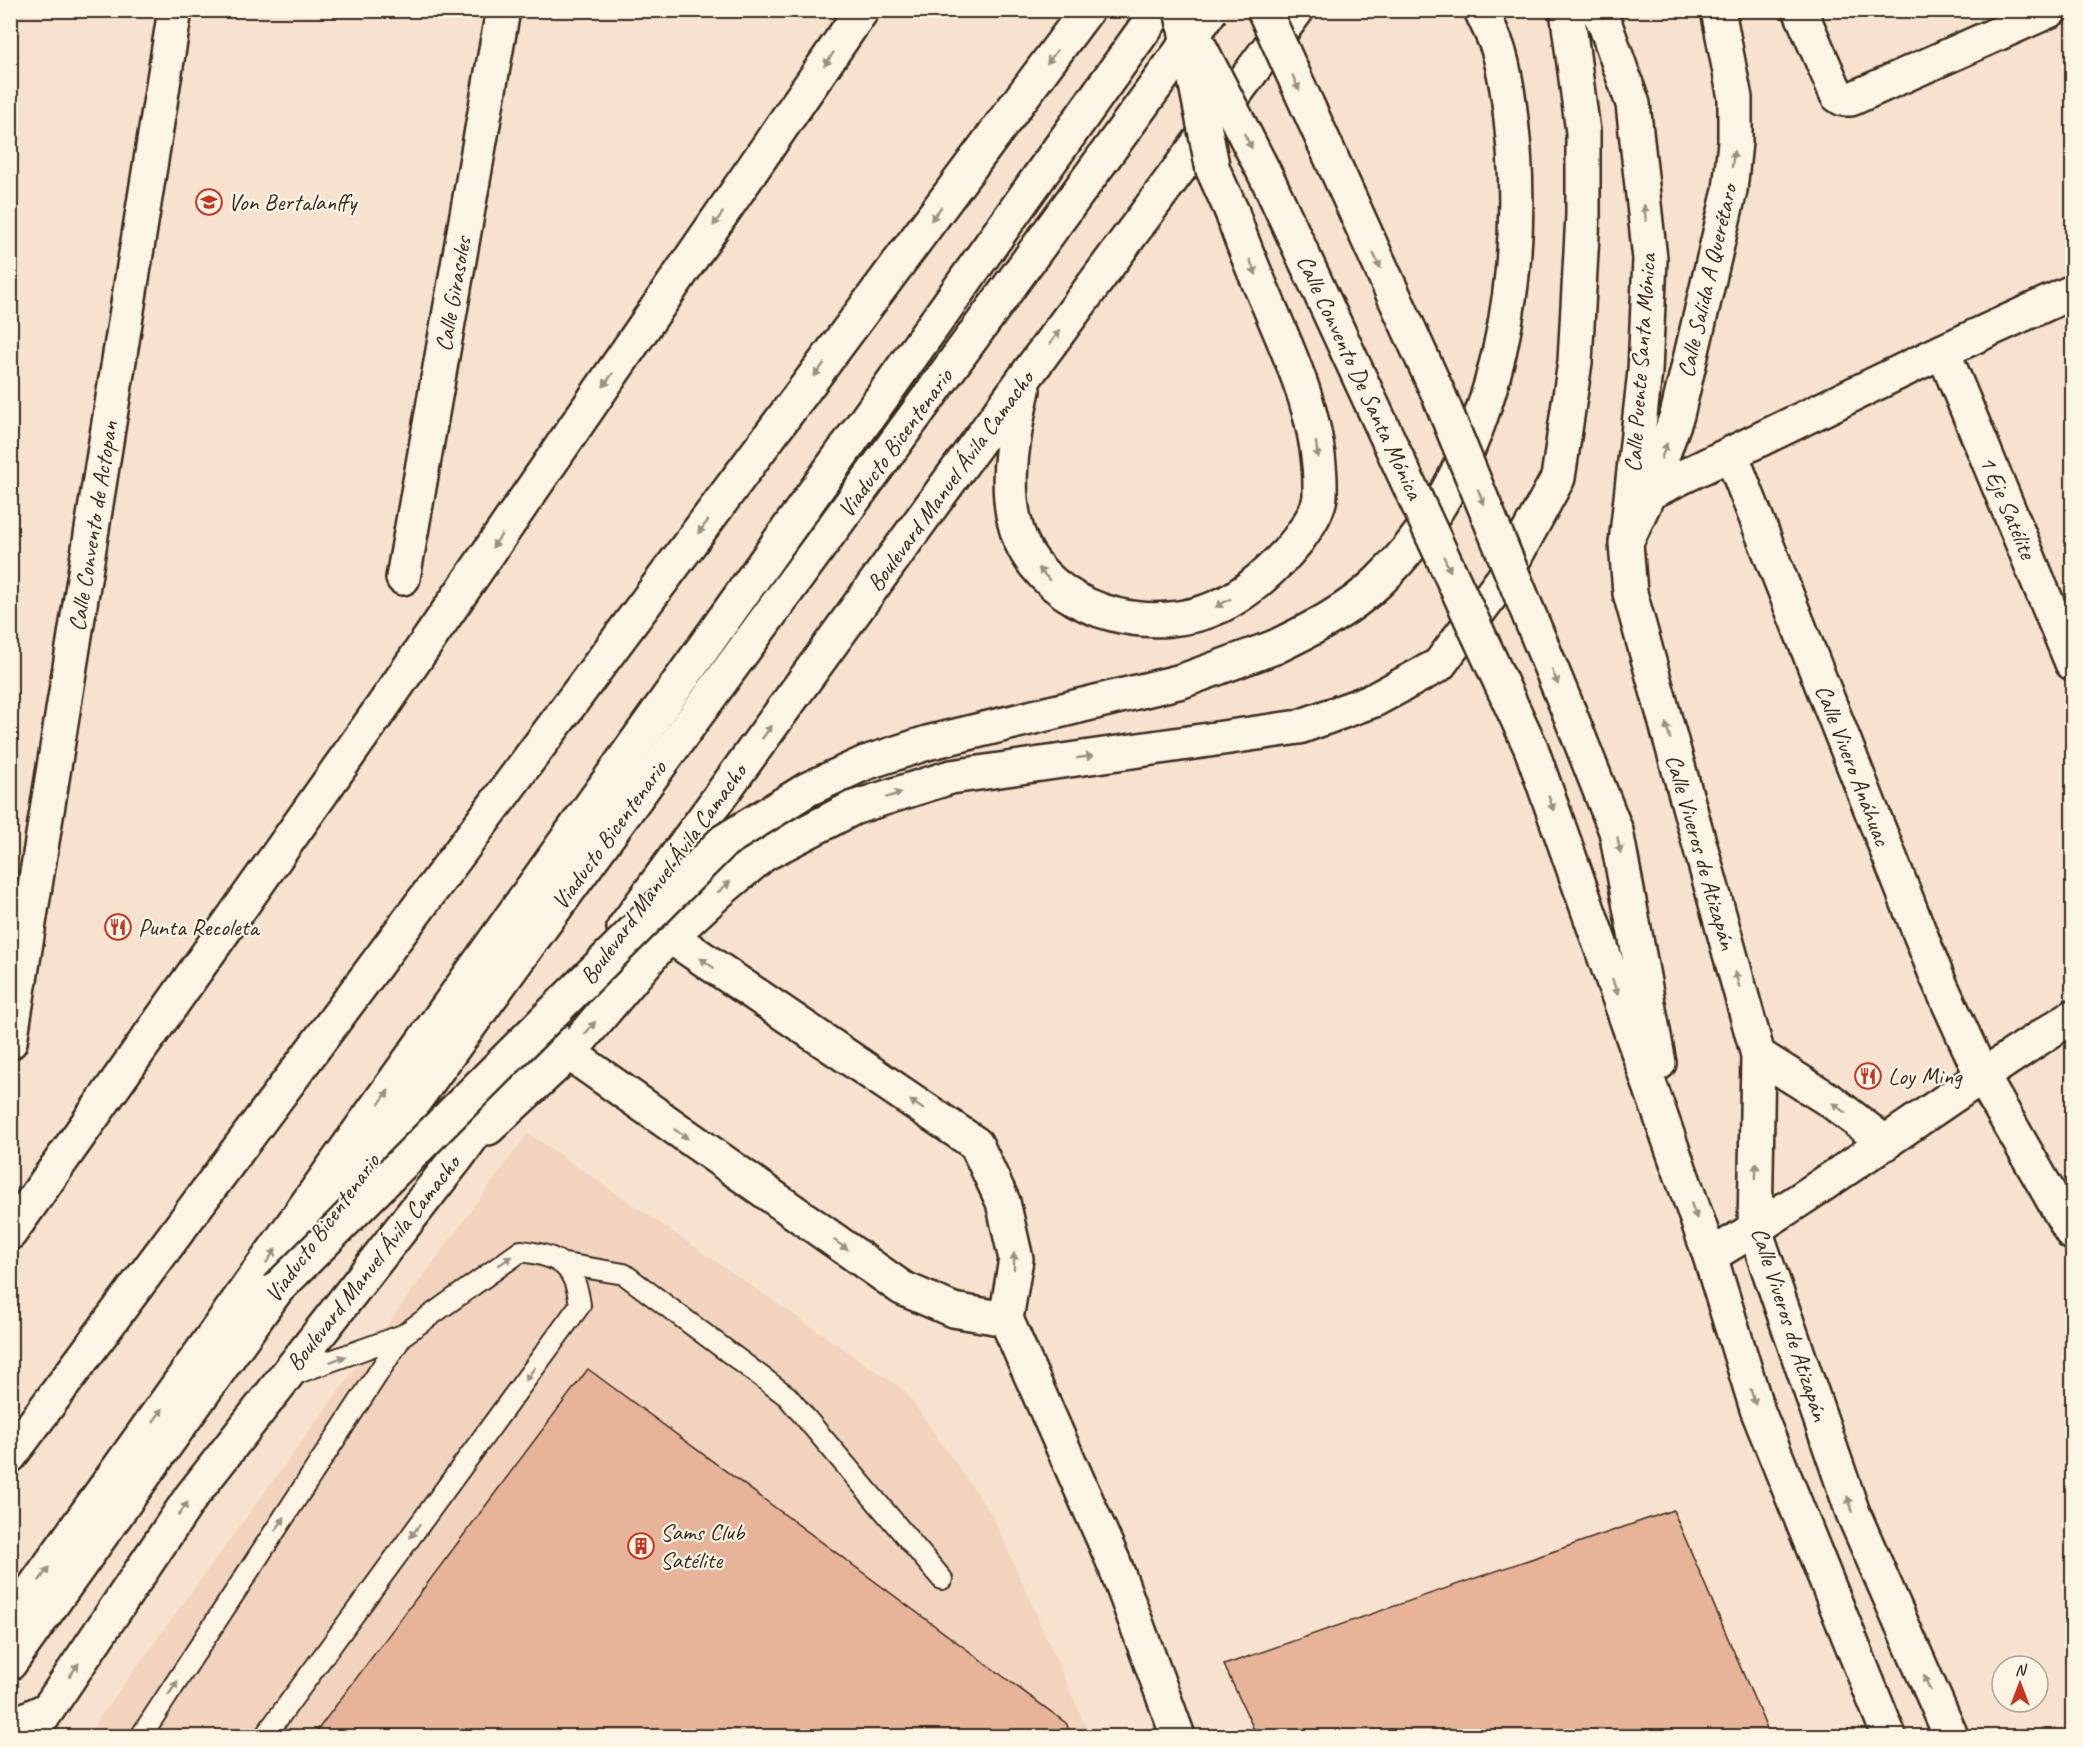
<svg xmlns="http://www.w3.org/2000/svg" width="2083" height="1747" viewBox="0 0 2083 1747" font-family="Caveat,sans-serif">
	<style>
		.built { fill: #f2d4be }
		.building { fill: #e7b49a; stroke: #3b2a1e; stroke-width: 1.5 }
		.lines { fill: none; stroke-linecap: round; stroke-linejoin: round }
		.service-casing { stroke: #3b2a1e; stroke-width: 24 }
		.minor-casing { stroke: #3b2a1e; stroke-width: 38 }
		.tertiary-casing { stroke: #3b2a1e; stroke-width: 38 }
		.secondary-casing { stroke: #3b2a1e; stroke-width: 38 }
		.primary-casing { stroke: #3b2a1e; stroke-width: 38 }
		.trunk-casing { stroke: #3b2a1e; stroke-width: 38 }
		.motorway-casing { stroke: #3b2a1e; stroke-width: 38 }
		.service { stroke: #fcf5e5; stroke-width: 20 }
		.minor { stroke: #fcf5e5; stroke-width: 33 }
		.tertiary { stroke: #fcf5e5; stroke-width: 33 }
		.secondary { stroke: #fcf5e5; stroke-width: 33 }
		.primary { stroke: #fcf5e5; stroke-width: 33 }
		.trunk { stroke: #fcf5e5; stroke-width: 33 }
		.motorway { stroke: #fcf5e5; stroke-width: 33 }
		.secondary-bridge-casing { stroke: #3b2a1e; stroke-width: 38; stroke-linecap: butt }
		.primary-bridge-casing { stroke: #3b2a1e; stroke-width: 38; stroke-linecap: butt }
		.motorway-bridge-casing { stroke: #3b2a1e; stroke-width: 38; stroke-linecap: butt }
		.secondary-bridge { stroke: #fcf5e5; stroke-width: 33 }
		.primary-bridge { stroke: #fcf5e5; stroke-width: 33 }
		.motorway-bridge { stroke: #fcf5e5; stroke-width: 33 }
		.oneway { fill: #9c9082 }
		.labels { text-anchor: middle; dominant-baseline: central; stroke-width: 4.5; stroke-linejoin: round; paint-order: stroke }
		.poi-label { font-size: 24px; fill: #3b2a1e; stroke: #fcf5e5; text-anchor: start }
		.street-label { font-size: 24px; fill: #3b2a1e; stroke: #fcf5e5 }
	</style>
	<rect width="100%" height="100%" fill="#f6e2ce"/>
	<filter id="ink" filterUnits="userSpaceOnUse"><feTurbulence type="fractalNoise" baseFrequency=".0167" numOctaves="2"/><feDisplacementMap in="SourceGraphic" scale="12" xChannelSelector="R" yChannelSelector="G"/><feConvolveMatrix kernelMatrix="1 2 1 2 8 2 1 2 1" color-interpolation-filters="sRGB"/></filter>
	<g filter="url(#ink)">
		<path class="built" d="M 528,1133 L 905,1391 L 993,1517 L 1090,1736 L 86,1736 Z"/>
		<path class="building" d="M 588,1369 L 1066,1723 L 1072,1736 L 313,1736 Z
			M 1673,1510 L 1770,1736 L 1257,1736 L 1224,1665 Z"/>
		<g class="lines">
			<g class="service-casing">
				<path id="service" d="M 565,1264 L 624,1274 L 787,1396 L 942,1579
					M 141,1736 L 403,1335
					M 265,1736 L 580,1305 C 575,1265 560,1256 521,1251 L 403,1335 L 289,1376"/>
			</g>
			<g class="minor-casing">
				<path id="minor" d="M 1800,10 L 1837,95 L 1843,99 L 1851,99 L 2051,10
					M 1943,351 L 2072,663
					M 1731,454 L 1937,977 L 1981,1074 L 2072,1233
					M 1649,493 L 1943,351 L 2072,292
					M 1629,536 L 1649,493 L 1677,415 L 1730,190 L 1735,142 L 1735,98 L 1718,10
					M 403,578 L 503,10
					M 671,937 L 976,1144 L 1003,1202 L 1016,1259 L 1006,1319 L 1114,1563 L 1178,1736
					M 569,1053 L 902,1288 L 953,1310 L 1006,1319"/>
			</g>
			<g class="tertiary-casing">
				<path id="tertiary" d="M 10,1042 L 175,10
					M 1710,1256 C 1835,1182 1950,1094 2072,1017"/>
			</g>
			<g class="secondary-casing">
				<path id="secondary" d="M 1598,10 L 1606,27 L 1633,104 L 1650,259 L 1645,371 L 1626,543 L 1630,593 L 1758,1055 L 1755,1230 L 1853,1513 L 1951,1736
					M 1569,712 L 1616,831 L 1659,1063
					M 1531,748 L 1710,1256 L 1757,1409 L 1889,1736
					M 1758,1055 L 1831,1101 L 1886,1143
					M 488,1128 L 569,1053 L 658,948 L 721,890 L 764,854 L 853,808 L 951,777 L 1299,727 L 1374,700 L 1439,665 L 1503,579 L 1558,478 L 1575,362 L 1583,215 L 1583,132 L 1567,10"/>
			</g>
			<g class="primary-casing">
				<path id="primary" d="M 1023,390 C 1012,440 999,506 1027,553 C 1065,616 1156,636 1220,606 C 1246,594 1268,573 1287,553 C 1298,541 1320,512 1320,495 C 1323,393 1261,306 1232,212
					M 624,928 L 1026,376 L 1297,10
					M 10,1233 L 383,706 L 862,10
					M 30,1736 L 191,1497 L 458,1156 L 551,1028"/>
			</g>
			<g class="trunk-casing">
				<path id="trunk" d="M 10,1456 L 1087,10
					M 10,1621 L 1158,10
					M 10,1727 L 46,1710"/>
			</g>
			<g class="motorway-casing">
				<path id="motorway" d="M 1275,647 C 1312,629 1348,611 1378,582 C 1489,476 1525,298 1514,150 C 1511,117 1508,84 1499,52 C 1495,38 1487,24 1481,10
					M 10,1663 L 277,1289 L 1104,157"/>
			</g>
			<use href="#service" class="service"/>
			<use href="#minor" class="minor"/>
			<use href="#tertiary" class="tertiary"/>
			<use href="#secondary" class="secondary"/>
			<use href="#primary" class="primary"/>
			<use href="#trunk" class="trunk"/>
			<use href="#motorway" class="motorway"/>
			<g class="secondary-bridge-casing">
				<path id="secondary-bridge" d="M 1264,10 L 1438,393 L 1569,712
					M 1189,26 L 1269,182 L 1531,748"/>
			</g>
			<g class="primary-bridge-casing">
				<path id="primary-bridge" d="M 1182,14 L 1213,170 L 1232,212"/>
			</g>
			<g class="motorway-bridge-casing">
				<path id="motorway-bridge" d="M 1104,157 L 1211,10
					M 277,1289 L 724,841 L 808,789 L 865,763 L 927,743 L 1182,681 L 1275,647"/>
			</g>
			<use href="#secondary-bridge" class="secondary-bridge"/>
			<use href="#primary-bridge" class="primary-bridge"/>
			<use href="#motorway-bridge" class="motorway-bridge"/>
		</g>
		<defs><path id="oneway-solid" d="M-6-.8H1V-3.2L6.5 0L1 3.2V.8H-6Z" transform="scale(1.5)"/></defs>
		<g class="oneway">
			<use href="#oneway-solid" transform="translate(1052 57) rotate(127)"/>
			<use href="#oneway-solid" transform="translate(829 59) rotate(125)"/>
			<use href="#oneway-solid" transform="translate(1296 83) rotate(66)"/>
			<use href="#oneway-solid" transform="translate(1248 141) rotate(63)"/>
			<use href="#oneway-solid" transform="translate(1733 159) rotate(-83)"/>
			<use href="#oneway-solid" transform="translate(1645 213) rotate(-96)"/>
			<use href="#oneway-solid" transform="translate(936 214) rotate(127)"/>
			<use href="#oneway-solid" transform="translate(718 219) rotate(125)"/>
			<use href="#oneway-solid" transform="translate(1377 261) rotate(65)"/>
			<use href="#oneway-solid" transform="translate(1253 267) rotate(67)"/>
			<use href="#oneway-solid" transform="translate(1055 337) rotate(-53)"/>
			<use href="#oneway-solid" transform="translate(819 370) rotate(127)"/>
			<use href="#oneway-solid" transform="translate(608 380) rotate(125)"/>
			<use href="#oneway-solid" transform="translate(1317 450) rotate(83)"/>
			<use href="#oneway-solid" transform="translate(1664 451) rotate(-70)"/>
			<use href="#oneway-solid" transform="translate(1481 497) rotate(68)"/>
			<use href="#oneway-solid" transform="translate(703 527) rotate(127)"/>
			<use href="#oneway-solid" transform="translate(497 541) rotate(125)"/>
			<use href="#oneway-solid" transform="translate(1447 564) rotate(65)"/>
			<use href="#oneway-solid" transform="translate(1044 574) rotate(-131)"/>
			<use href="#oneway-solid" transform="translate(1223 603) rotate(151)"/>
			<use href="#oneway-solid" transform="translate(1555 677) rotate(68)"/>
			<use href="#oneway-solid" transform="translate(1668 731) rotate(-106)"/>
			<use href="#oneway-solid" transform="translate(767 732) rotate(-54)"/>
			<use href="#oneway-solid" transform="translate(1085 757) rotate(-8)"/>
			<use href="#oneway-solid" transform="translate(894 795) rotate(-18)"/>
			<use href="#oneway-solid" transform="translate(1551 803) rotate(71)"/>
			<use href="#oneway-solid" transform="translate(1619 845) rotate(79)"/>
			<use href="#oneway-solid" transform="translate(724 887) rotate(-41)"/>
			<use href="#oneway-solid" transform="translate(707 963) rotate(-145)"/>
			<use href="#oneway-solid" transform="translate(1737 979) rotate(-106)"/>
			<use href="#oneway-solid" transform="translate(1615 987) rotate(71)"/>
			<use href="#oneway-solid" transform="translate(590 1028) rotate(-50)"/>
			<use href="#oneway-solid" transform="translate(384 1097) rotate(-55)"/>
			<use href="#oneway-solid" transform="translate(917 1105) rotate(-146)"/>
			<use href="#oneway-solid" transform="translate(1839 1108) rotate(-143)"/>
			<use href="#oneway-solid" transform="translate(681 1134) rotate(35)"/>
			<use href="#oneway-solid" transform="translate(1756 1171) rotate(-89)"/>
			<use href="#oneway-solid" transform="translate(1694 1211) rotate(70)"/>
			<use href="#oneway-solid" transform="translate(841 1245) rotate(35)"/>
			<use href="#oneway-solid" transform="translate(271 1256) rotate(-55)"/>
			<use href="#oneway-solid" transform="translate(505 1261) rotate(-34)"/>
			<use href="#oneway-solid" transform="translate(1014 1261) rotate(-89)"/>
			<use href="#oneway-solid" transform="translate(338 1359) rotate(-20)"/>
			<use href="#oneway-solid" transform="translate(530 1374) rotate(126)"/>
			<use href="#oneway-solid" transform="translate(1753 1397) rotate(73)"/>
			<use href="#oneway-solid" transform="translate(158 1415) rotate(-55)"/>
			<use href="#oneway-solid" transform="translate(1850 1504) rotate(-109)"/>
			<use href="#oneway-solid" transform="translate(183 1509) rotate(-56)"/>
			<use href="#oneway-solid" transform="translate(280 1524) rotate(-57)"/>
			<use href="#oneway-solid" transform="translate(415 1531) rotate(126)"/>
			<use href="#oneway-solid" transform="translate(44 1574) rotate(-55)"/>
			<use href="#oneway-solid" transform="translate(74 1670) rotate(-56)"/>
			<use href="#oneway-solid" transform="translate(1927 1683) rotate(-114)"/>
			<use href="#oneway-solid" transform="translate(173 1688) rotate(-57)"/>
		</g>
	</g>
	<defs>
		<g id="school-ring" transform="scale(1.35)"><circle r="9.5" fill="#fcf5e5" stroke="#c8321e" stroke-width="1.5"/><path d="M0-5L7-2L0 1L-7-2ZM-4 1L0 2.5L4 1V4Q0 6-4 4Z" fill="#c8321e"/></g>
		<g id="restaurant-ring" transform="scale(1.35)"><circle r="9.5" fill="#fcf5e5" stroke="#c8321e" stroke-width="1.5"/><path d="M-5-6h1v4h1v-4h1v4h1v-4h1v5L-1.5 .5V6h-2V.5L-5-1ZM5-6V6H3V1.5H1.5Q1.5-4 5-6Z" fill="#c8321e"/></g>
		<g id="building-ring" transform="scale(1.35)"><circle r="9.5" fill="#fcf5e5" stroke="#c8321e" stroke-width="1.5"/><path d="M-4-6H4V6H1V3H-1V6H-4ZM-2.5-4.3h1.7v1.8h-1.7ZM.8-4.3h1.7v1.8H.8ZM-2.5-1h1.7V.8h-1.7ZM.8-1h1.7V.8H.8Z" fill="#c8321e"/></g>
	</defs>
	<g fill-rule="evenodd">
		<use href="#school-ring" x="209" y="202"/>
		<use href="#restaurant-ring" x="118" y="927"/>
		<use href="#restaurant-ring" x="1868" y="1076"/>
		<use href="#building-ring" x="641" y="1546"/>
	</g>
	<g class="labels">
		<g class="poi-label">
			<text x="228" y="202">Von Bertalanffy</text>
			<text x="138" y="927">Punta Recoleta</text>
			<text x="1888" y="1076">Loy Ming</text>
			<text x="660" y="1532">Sams Club<tspan x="660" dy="28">Satélite</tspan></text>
		</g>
		<g class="street-label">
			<text transform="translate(1707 281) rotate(-77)">Calle Salida A Querétaro</text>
			<text transform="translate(453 294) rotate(-80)">Calle Girasoles</text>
			<text transform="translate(1640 363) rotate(-86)">Calle Puente Santa Mónica</text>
			<text transform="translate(1360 377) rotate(65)">Calle Convento De Santa Mónica</text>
			<text transform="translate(895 443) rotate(-54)">Viaducto Bicentenario</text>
			<text transform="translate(950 481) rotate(-54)">Boulevard Manuel Ávila Camacho</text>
			<text transform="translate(2008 507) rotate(67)">1 Eje Satélite</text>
			<text transform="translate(93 526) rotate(-81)">Calle Convento de Actopan</text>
			<text transform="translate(1853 765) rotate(69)">Calle Vivero Anáhuac</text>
			<text transform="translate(609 835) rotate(-54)">Viaducto Bicentenario</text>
			<text transform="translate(1701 852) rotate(74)">Calle Viveros de Atizapán</text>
			<text transform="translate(663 874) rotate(-54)">Boulevard Manuel Ávila Camacho</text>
			<text transform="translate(322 1228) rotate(-54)">Viaducto Bicentenario</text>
			<text transform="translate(373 1263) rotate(-52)">Boulevard Manuel Ávila Camacho</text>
			<text transform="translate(1790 1324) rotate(72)">Calle Viveros de Atizapán</text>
		</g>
	</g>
	<rect width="2083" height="1747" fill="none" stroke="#fcf5e5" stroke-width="36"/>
	<rect x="18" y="18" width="2047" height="1711" fill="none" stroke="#3b2a1e" stroke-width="2" filter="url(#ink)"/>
	<g transform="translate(2020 1684)"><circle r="28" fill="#fcf5e5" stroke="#afa495" stroke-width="1.5"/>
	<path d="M0-4.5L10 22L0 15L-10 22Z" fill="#c8321e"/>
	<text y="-9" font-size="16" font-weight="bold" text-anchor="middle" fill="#3b2a1e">N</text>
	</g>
</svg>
